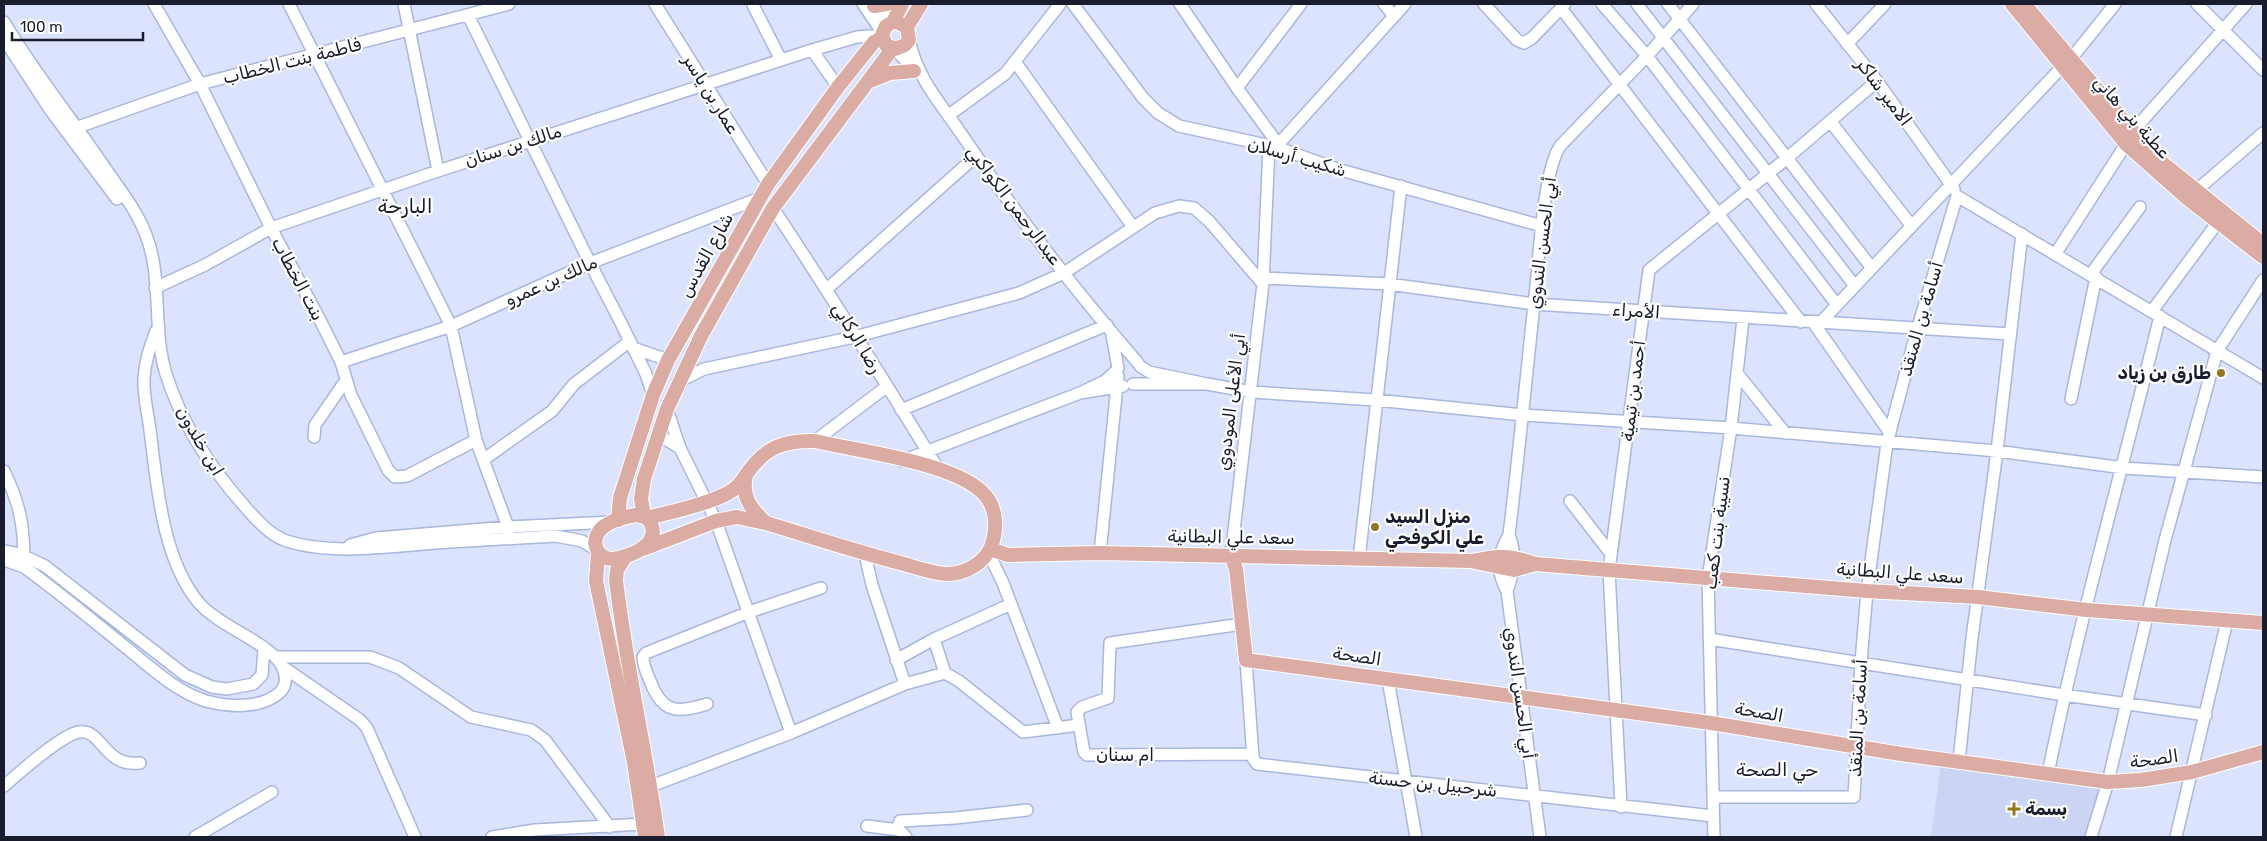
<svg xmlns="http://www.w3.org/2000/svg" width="2267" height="841" viewBox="0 0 2267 841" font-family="Rubik,Cairo,sans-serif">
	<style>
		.built { fill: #cbd4f3 }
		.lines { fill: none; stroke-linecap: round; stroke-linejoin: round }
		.minor-casing { stroke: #a8b6e0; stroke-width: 14 }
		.major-casing { stroke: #fff; stroke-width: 16 }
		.minor { stroke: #fff; stroke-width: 11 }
		.major { stroke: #daaca4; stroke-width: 14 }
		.poi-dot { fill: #93781f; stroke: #fff; stroke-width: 2 }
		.labels { text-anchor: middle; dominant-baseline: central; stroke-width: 4.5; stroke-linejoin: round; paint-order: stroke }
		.street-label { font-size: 18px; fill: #181c2c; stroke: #fff }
		.poi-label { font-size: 18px; font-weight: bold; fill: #181c2c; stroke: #fff; text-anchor: start }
		.neighbourhood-label { font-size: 19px; fill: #181c2c; stroke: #fff }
		.quarter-label { font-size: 20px; fill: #181c2c; stroke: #fff }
	</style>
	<rect width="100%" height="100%" fill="#dbe3fe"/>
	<path class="built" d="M 1942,756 L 2102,780 L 2085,837 L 1931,837 Z"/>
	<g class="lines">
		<g class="minor-casing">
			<path id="minor" d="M 154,4 L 200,84 L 271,228 L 320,320 L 341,362 L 351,395 L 388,470 L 395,477 L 407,476 L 476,440
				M 289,4 L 451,326 L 476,440 L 508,527 L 508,539
				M 404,4 L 438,171
				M 655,4 L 768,184
				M 863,4 L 882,32
				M 873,4 L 890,22
				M 1073,4 L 1143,98 L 1158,113 L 1179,126 L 1276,147 L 1337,169 L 1542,226
				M 1180,4 L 1237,88 L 1278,144
				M 1384,4 L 1394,16
				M 1484,4 L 1517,40 L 1524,43 L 1532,38 L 1565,4
				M 1602,4 L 1647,56 L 1837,305
				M 1637,4 L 1855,286
				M 1668,4 L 1871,267
				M 1816,4 L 1877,81 L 1954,189
				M 2197,4 L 2263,70
				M 753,5 L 781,60
				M 1561,8 L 1801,322
				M 468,15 L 590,263 L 622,325 L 646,374 L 653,395
				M 4,22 C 35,74 73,120 107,171 C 121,191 137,211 146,235 C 163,278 152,329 166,374 C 182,425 211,469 247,509 C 257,520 269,534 284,540 C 333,557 399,545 450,542 C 486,540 521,538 556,536 L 582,541 L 597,550
				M 4,39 L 51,111 L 117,199
				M 909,40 C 918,79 938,100 960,132 C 1014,212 1075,290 1138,363
				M 1847,44 L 1885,4
				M 895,49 L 916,72
				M 812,50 L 838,87
				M 2070,60 L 2115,4
				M 1016,63 L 1133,227
				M 1237,88 L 1301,4
				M 949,115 L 1005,74 L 1060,4
				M 1830,121 L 1911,225
				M 78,127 L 200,84 L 509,4
				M 2133,131 L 2246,4
				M 1276,147 L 1405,4
				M 2191,195 L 2263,133
				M 1957,196 L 2263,378
				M 773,208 C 830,294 885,382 939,470
				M 2056,253 L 2126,144
				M 2091,274 L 2140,207
				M 1263,278 L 1389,284 L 1534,304 L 2010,334
				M 155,288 L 205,265 L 271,228 L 438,171 L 812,50 L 857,37 L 882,35
				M 827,289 L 976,156
				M 2152,311 L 2218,222
				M 1813,322 L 1890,433
				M 1821,322 L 2062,67
				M 1112,335 L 1118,368
				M 633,348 L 668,360
				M 341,362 L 451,326 L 590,263 L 760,198
				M 1117,370 L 1105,381 L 1080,393 L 1123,386
				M 1737,373 L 1785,433
				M 678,382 L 704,369 L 854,337 L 1019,293 L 1064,273 L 1155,213 L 1179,206 L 1194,208 L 1209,221 L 1263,284
				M 1133,384 L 1207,384 L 1149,372 L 1140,366
				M 1207,384 L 1252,392 L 1376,400 L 1523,415 L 1731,428 L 1997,451 L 2124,468 L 2263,477
				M 2071,399 L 2096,277
				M 901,410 L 1107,325
				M 314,437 L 315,425 L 346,380
				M 657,438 L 667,440 L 680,448 L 667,409
				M 815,441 L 886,387
				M 680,448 L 716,521 L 791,733
				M 483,460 L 552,411 L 574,384 L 630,341
				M 902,461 L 1080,393
				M 4,471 C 20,504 24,526 24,562
				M 1570,501 L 1611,554
				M 350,545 L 376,538 L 508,527 L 612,522
				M 4,551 L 20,554 L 45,566 L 185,675 L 212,687 L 227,689 L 253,684 L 262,675 L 264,649
				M 988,552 L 1003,583 L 1058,728
				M 1100,553 L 1118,376
				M 865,554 L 872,585 L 905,684
				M 1231,556 L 1263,284 L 1269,146
				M 1359,559 L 1401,186
				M 4,560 L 24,567 C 60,593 93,621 128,649 C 151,668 177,692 206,701 C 228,707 261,709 279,693 C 287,686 287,676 282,666 C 270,643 220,627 199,603 C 162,559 157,485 150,430 C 148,414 143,395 144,378 C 145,361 150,346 156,331
				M 1507,591 C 1514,572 1517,555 1509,535
				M 1242,624 L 1110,643 L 1108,698 L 1082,707 L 1077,712 L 1084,752 L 1087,755 L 1253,754
				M 934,639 L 945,673
				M 1709,639 L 2064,695 L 2206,715
				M 275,657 L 370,657 L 399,668 L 471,717 L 531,730 L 545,740 L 610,827
				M 896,660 L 934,639 L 1011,604
				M 1246,660 L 1253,758 L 1257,764 L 1713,816
				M 283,667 L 360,720 L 367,728 L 415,837
				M 1388,680 L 1416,837
				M 707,704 C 679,713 663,714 651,683 C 647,674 643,666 643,657 L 646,653 L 749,612 L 821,588
				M 1959,761 L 1972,638 L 1997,451 L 2022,234
				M 2048,774 C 2079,620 2123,468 2160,316
				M 4,786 C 19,773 61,735 79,732 C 103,729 103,767 140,763
				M 651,786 L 791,733 L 905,684 L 945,673 L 959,681 L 1023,732 L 1079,725
				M 1713,797 L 1854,797 L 1861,662 L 1867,591 L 1887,443 L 1917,330 L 1957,196
				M 1621,807 L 1609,570 L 1649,270 L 1786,159 L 1877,81
				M 867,826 L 899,830 L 906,837
				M 899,830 L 898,826 L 900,821 L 955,818 L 1027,810
				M 195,837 L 272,792
				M 492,837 L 535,830 L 643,824
				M 1540,837 L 1507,591 C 1496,571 1497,555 1509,535 C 1519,452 1527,369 1536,286 C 1539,256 1544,166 1561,145 L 1647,56 L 1693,4
				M 1714,837 L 1708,578 L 1731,428 L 1743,319
				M 2091,837 L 2108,782 L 2165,540 L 2217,351 L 2263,280
				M 2176,837 L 2227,621"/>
		</g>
		<g class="major-casing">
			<path id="major" d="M 2012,4 L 2126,144 L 2188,199 L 2263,257
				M 2024,4 L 2155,157 L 2263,244
				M 874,6 L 887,4
				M 893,22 L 902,4
				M 907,27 L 895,21 L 886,26 L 882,35 L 886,45 L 895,49 L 905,45 L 909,40 L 907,27 L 921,4
				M 870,81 L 890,73 L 914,71
				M 636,515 C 643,516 648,517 651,524 C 660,544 633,555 618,558 C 601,563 588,545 600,530 C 608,521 624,517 636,515 Z
				M 644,516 L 641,499 L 644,479 L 667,409 L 701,336 L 773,208 L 893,48
				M 646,518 C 669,513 708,504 728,493 C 737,488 741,483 746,475 C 764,448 783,440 815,441 C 858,451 949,462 981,491 C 997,505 998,528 991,547 C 984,563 965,574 948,574 C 934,574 918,568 904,564 C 857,552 812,537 766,523 C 750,508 741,496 746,475
				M 618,520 L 620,498 L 653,395 L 668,360 L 768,184 L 838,87 L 874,42 L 882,38
				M 643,549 L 716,521 L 737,517 L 765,523
				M 990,549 L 1008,555 L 1100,553 L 1472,561 C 1498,556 1509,554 1535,564 L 1867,591 L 1978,597 L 2087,610 L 2263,623
				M 598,553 L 596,581 L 634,762 L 645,837
				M 1231,556 L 1236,569 L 1246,660 L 1711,723 L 1901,754 L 2108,782 L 2141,780 L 2192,772 L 2263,752
				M 625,557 L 617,570 L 616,580 C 626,666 646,751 658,837
				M 1475,562 L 1514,570 L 1535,564"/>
		</g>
		<use href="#minor" class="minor"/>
		<use href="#major" class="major"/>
	</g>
	<g class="poi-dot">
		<circle cx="2221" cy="373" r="5"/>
		<circle cx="1375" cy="527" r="5"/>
		<path d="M2011.5 801.5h5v5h5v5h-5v5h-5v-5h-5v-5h5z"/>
	</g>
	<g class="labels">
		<g class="street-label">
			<text transform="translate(292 61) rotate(-14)">فاطمة بنت الخطاب</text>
			<text transform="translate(1884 92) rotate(53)">الامير شاكر</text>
			<text transform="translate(711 94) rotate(58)">عمار بن ياسر</text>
			<text transform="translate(2132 117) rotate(48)">عطية بني هاني</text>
			<text transform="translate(513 146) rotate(-18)">مالك بن سنان</text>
			<text transform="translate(1297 157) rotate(16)">شكيب أرسلان</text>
			<text transform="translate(1014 205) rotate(53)">عبدالرحمن الكواكبي</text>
			<text transform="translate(1542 243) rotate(-83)">أبي الحسن الندوي</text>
			<text transform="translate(706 255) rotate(-61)">شارع القدس</text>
			<text transform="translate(298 279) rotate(62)">بنت الخطاب</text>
			<text transform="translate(551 281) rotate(-24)">مالك بن عمرو</text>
			<text transform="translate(1636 311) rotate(4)">الأمراء</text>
			<text transform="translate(1921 319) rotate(-74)">أسامة بن المنقذ</text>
			<text transform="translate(857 338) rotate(59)">رضا الركابي</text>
			<text transform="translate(1633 391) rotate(-83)">أحمد بن تيمية</text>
			<text transform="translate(1231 402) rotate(-83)">أبي الأعلى المودوي</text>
			<text transform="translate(200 441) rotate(60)">ابن خلدون</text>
			<text transform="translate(1717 533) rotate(-83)">نسيبة بنت كعب</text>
			<text transform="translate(1231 537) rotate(1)">سعد علي البطانية</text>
			<text transform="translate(1900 573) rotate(4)">سعد علي البطانية</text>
			<text transform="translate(1357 656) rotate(8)">الصحة</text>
			<text transform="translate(1520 693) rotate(82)">أبي الحسن الندوي</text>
			<text transform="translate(1759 712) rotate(10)">الصحة</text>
			<text transform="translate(1858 718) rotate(-87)">أسامة بن المنقذ</text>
			<text x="1125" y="755">ام سنان</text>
			<text transform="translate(2154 759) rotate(-8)">الصحة</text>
			<text transform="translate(1433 784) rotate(6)">شرحبيل بن حسنة</text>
		</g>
		<g class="poi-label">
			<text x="2211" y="373" text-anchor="end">طارق بن زياد</text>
			<text x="1385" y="517">منزل السيد<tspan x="1385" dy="21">علي الكوفحي</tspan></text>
			<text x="2025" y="809">بسمة</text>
		</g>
		<g class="neighbourhood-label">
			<text x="1777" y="769">حي الصحة</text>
		</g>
		<g class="quarter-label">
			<text x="405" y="206">البارحة</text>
		</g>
	</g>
	<rect width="2267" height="841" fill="none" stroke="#181c2c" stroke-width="10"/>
	<path d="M12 32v8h131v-8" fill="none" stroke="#181c2c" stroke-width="2.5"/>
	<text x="20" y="32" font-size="15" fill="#181c2c" stroke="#ffffff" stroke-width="4" paint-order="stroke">100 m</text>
</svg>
